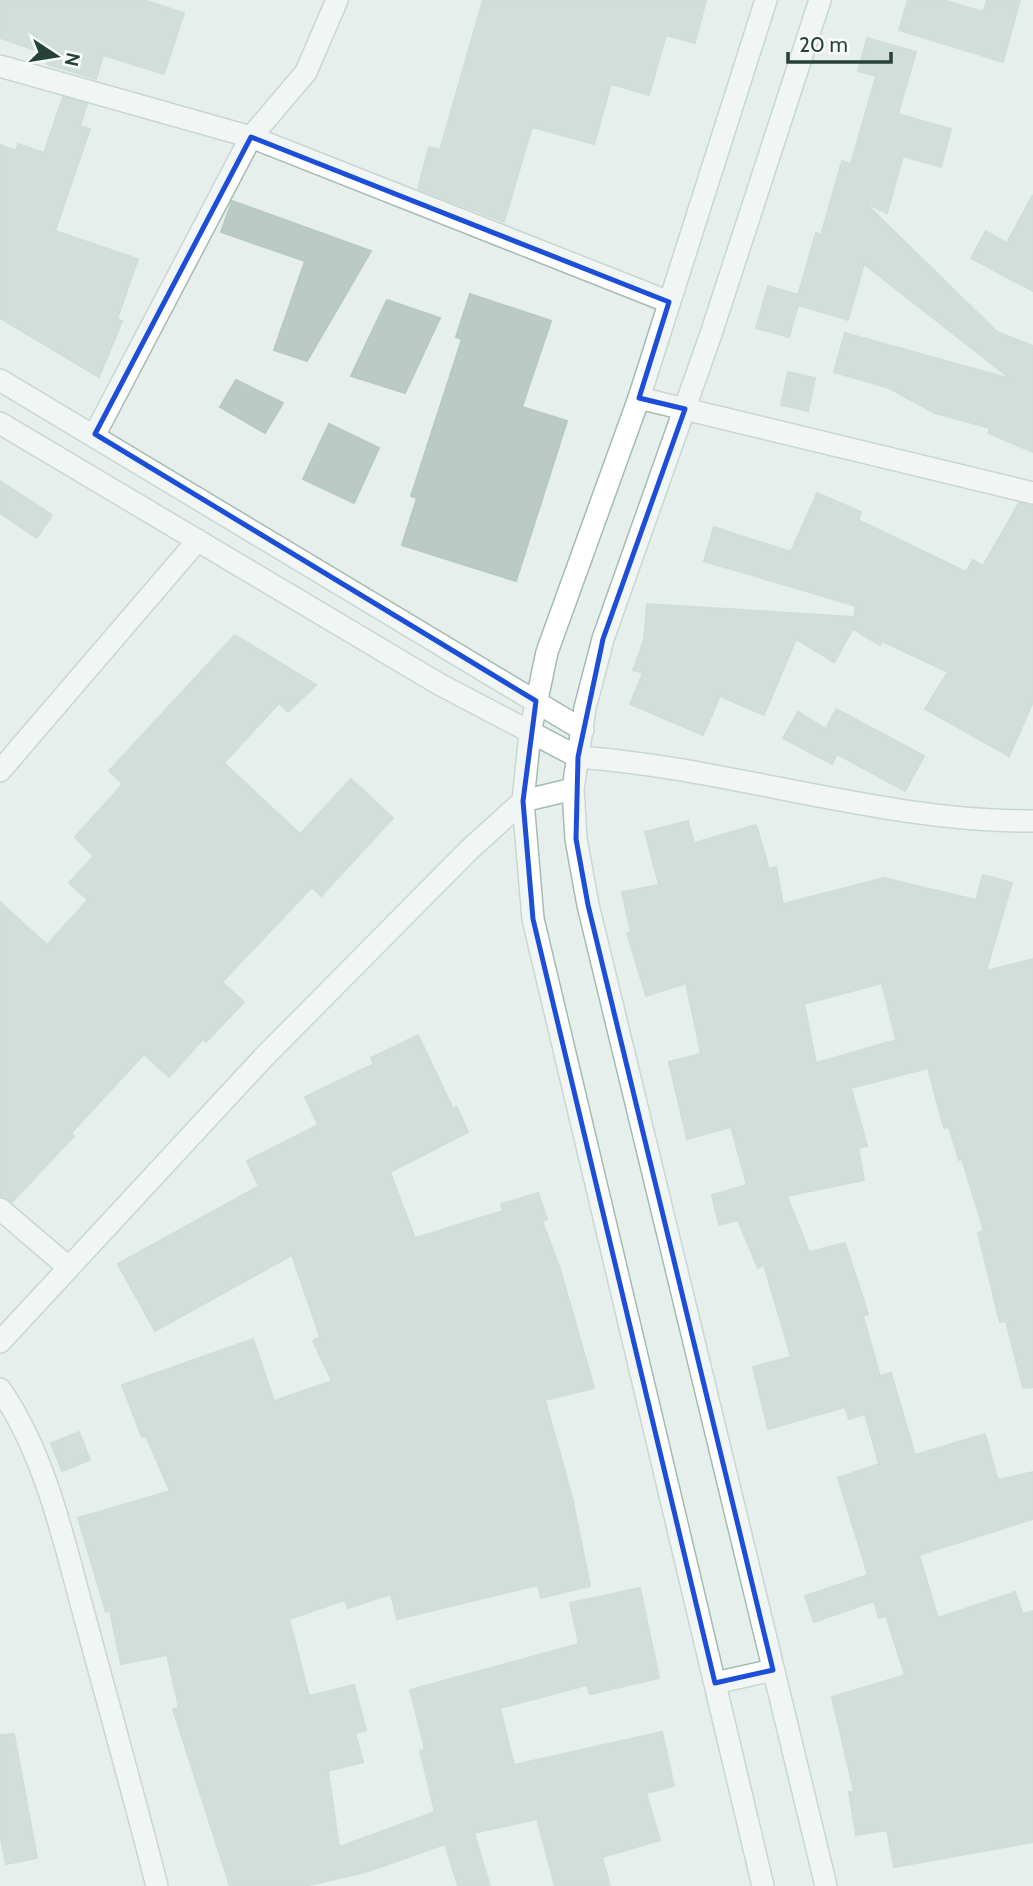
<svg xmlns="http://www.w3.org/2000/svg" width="1033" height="1886" viewBox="0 0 1033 1886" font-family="Cabin,sans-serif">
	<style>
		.building { fill: #bbcac4; stroke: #b8c9c2; stroke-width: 2; fill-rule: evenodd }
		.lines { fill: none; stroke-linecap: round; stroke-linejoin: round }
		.street-casing { stroke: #a8b8b2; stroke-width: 24 }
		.secondary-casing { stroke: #a4bbb3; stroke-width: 24 }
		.street { stroke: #fff; stroke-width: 21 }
		.secondary { stroke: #fff; stroke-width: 21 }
		.marked { fill: none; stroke: #1d4ed8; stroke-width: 5; stroke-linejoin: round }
	</style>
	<rect width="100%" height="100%" fill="#e6efeb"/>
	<path class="building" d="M 0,0 L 143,0 L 184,13 L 164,74 L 103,55 L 96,79 L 47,64 L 50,55 L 0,38 Z
		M 483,0 L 706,0 L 695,43 L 666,35 L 649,95 L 611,84 L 594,144 L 532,127 L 504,222 L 418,189 L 429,147 L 440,150 Z
		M 908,0 L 943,0 L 983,12 L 987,0 L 1020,0 L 1003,62 L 899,30 Z
		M 867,38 L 916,52 L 898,114 L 951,129 L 941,167 L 903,156 L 887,213 L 864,202 L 997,332 L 1033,346 L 1033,452 L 988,433 L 990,428 L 935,413 L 889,388 L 834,372 L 845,333 L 1011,379 L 864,264 L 848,320 L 798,305 L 789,337 L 756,328 L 768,286 L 798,295 L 816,233 L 821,235 L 842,161 L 851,164 L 876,76 L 858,71 Z
		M 63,97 L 87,104 L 80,126 L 90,129 L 55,231 L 138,259 L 117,319 L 122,321 L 99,377 L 0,318 L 0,145 L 16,151 L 18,144 L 44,153 Z
		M 1033,195 L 1033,291 L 971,258 L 986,231 L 1007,243 Z
		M 232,201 L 371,251 L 307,361 L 274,350 L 305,261 L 221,232 Z
		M 470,294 L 551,321 L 522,407 L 567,421 L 516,581 L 402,545 L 417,498 L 411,496 L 462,339 L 456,337 Z
		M 387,300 L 440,318 L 405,393 L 351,376 Z
		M 788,372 L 815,378 L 808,411 L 781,405 Z
		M 236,380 L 283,403 L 265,433 L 220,407 Z
		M 329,424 L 379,448 L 354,503 L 303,479 Z
		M 0,481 L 52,515 L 37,538 L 0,513 Z
		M 817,493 L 861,512 L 858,520 L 966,572 L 973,560 L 983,566 L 1019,503 L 1033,506 L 1033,702 L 1009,756 L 925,709 L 948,672 L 882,641 L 880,645 L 853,629 L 834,662 L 796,639 L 764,715 L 720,696 L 703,735 L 630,704 L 643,673 L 633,670 L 644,640 L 647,604 L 854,617 L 856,606 L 704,561 L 714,527 L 791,552 Z
		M 235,635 L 316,685 L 288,712 L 279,703 L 224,763 L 300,834 L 351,779 L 393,818 L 321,896 L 312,887 L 222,982 L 244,1002 L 206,1042 L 203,1039 L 169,1077 L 144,1054 L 71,1133 L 74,1136 L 12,1202 L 0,1196 L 0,902 L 47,945 L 88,900 L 69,883 L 94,856 L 75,837 L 123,784 L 109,771 Z
		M 836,709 L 924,756 L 905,791 L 837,754 L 832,764 L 783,738 L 798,712 L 826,729 Z
		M 688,821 L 694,843 L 756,825 L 769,869 L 776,867 L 783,904 L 884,878 L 976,900 L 983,875 L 1012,883 L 986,971 L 1033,959 L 1033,1387 L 1023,1388 L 1006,1321 L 1000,1322 L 978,1233 L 984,1231 L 962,1159 L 959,1160 L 949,1127 L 944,1128 L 928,1068 L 851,1088 L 867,1146 L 858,1148 L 864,1180 L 787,1196 L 809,1252 L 845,1243 L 868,1314 L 863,1316 L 880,1376 L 891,1373 L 915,1455 L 985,1434 L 998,1480 L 1033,1472 L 1033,1519 L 919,1555 L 938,1618 L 1015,1592 L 1023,1614 L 1033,1611 L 1033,1842 L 894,1867 L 887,1830 L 856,1835 L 849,1792 L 854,1792 L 832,1697 L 905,1675 L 886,1616 L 879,1618 L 874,1601 L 814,1622 L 805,1596 L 868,1575 L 838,1478 L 879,1464 L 865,1414 L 849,1419 L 845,1407 L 768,1429 L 753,1367 L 791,1357 L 764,1265 L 758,1268 L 738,1220 L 719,1225 L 712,1195 L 747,1185 L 731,1127 L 687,1139 L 669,1062 L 701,1054 L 686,983 L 646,996 L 627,933 L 631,932 L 622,892 L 659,885 L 645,832 ZM 882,983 L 896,1040 L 816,1063 L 804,1004 Z
		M 418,1035 L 453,1109 L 457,1107 L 468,1132 L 390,1172 L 415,1238 L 503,1211 L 501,1204 L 538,1193 L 547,1219 L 542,1221 L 560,1269 L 594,1388 L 545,1400 L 572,1497 L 590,1586 L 541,1598 L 538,1585 L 397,1619 L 391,1594 L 348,1608 L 345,1600 L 289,1619 L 309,1696 L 354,1685 L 366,1730 L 355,1733 L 363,1762 L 328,1771 L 339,1847 L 435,1812 L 420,1751 L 425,1749 L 410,1690 L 579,1644 L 570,1603 L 640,1588 L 659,1678 L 590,1694 L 587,1685 L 500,1708 L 514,1765 L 662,1732 L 674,1786 L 646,1793 L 660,1840 L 602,1857 L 610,1886 L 555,1886 L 537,1819 L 474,1833 L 490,1886 L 458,1886 L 445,1844 L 366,1872 L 305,1886 L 230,1886 L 173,1709 L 179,1708 L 167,1655 L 121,1664 L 110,1610 L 106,1612 L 78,1518 L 170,1491 L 146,1436 L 142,1437 L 122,1385 L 253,1339 L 274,1401 L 332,1381 L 313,1341 L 320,1337 L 292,1255 L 155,1331 L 118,1264 L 259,1186 L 247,1161 L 318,1125 L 305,1097 L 374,1064 L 371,1058 Z
		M 79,1432 L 90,1460 L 62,1471 L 51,1443 Z
		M 14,1734 L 37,1858 L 6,1864 L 0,1834 L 0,1735 Z"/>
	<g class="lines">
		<g class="street-casing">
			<path id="street" d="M 0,66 L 251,137 L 669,302
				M 639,398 L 1033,493
				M 95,434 L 251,137 L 306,72 L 337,0
				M 578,757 C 730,768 882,822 1033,821
				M 0,771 L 198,540
				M 0,1209 L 68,1267
				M 0,1389 C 46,1455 64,1542 85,1618 C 109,1707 134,1796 157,1886"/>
		</g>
		<g class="secondary-casing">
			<path id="secondary" d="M 820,0 L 711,334 L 603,639 L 585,708 L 573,789 L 576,839 L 588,905 L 826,1886
				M 0,380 L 583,730
				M 0,423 L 439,684 L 578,757
				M 0,1342 L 264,1057 L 469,850 L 523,801 L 573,789
				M 715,1683 L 773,1670
				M 763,1886 L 533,919 L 523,801 L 530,733 L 547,652 L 639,398 L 766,0"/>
		</g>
		<use href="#street" class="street"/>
		<use href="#secondary" class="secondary"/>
	</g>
	<path d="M0 0H1033V1886H0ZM 251,137 L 669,302 L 639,398 L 685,409 L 603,639 L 578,757 L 576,839 L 588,905 L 773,1670 L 715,1683 L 533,919 L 523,801 L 536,701 L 95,434 Z" fill="#e6efeb" fill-opacity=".55" fill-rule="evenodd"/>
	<path class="marked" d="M 251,137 L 669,302 L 639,398 L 685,409 L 603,639 L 578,757 L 576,839 L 588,905 L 773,1670 L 715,1683 L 533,919 L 523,801 L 536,701 L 95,434 Z"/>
	<g transform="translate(56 56) rotate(102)" stroke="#f7fbf9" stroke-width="5" paint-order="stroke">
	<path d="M0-5L12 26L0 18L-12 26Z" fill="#24423a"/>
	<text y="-10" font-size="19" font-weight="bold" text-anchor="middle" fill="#24423a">N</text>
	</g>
	<path d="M788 52v10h103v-10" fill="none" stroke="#24423a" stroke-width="3.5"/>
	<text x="799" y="52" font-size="21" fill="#24423a" stroke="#f7fbf9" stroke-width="5" paint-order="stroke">20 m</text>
</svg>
